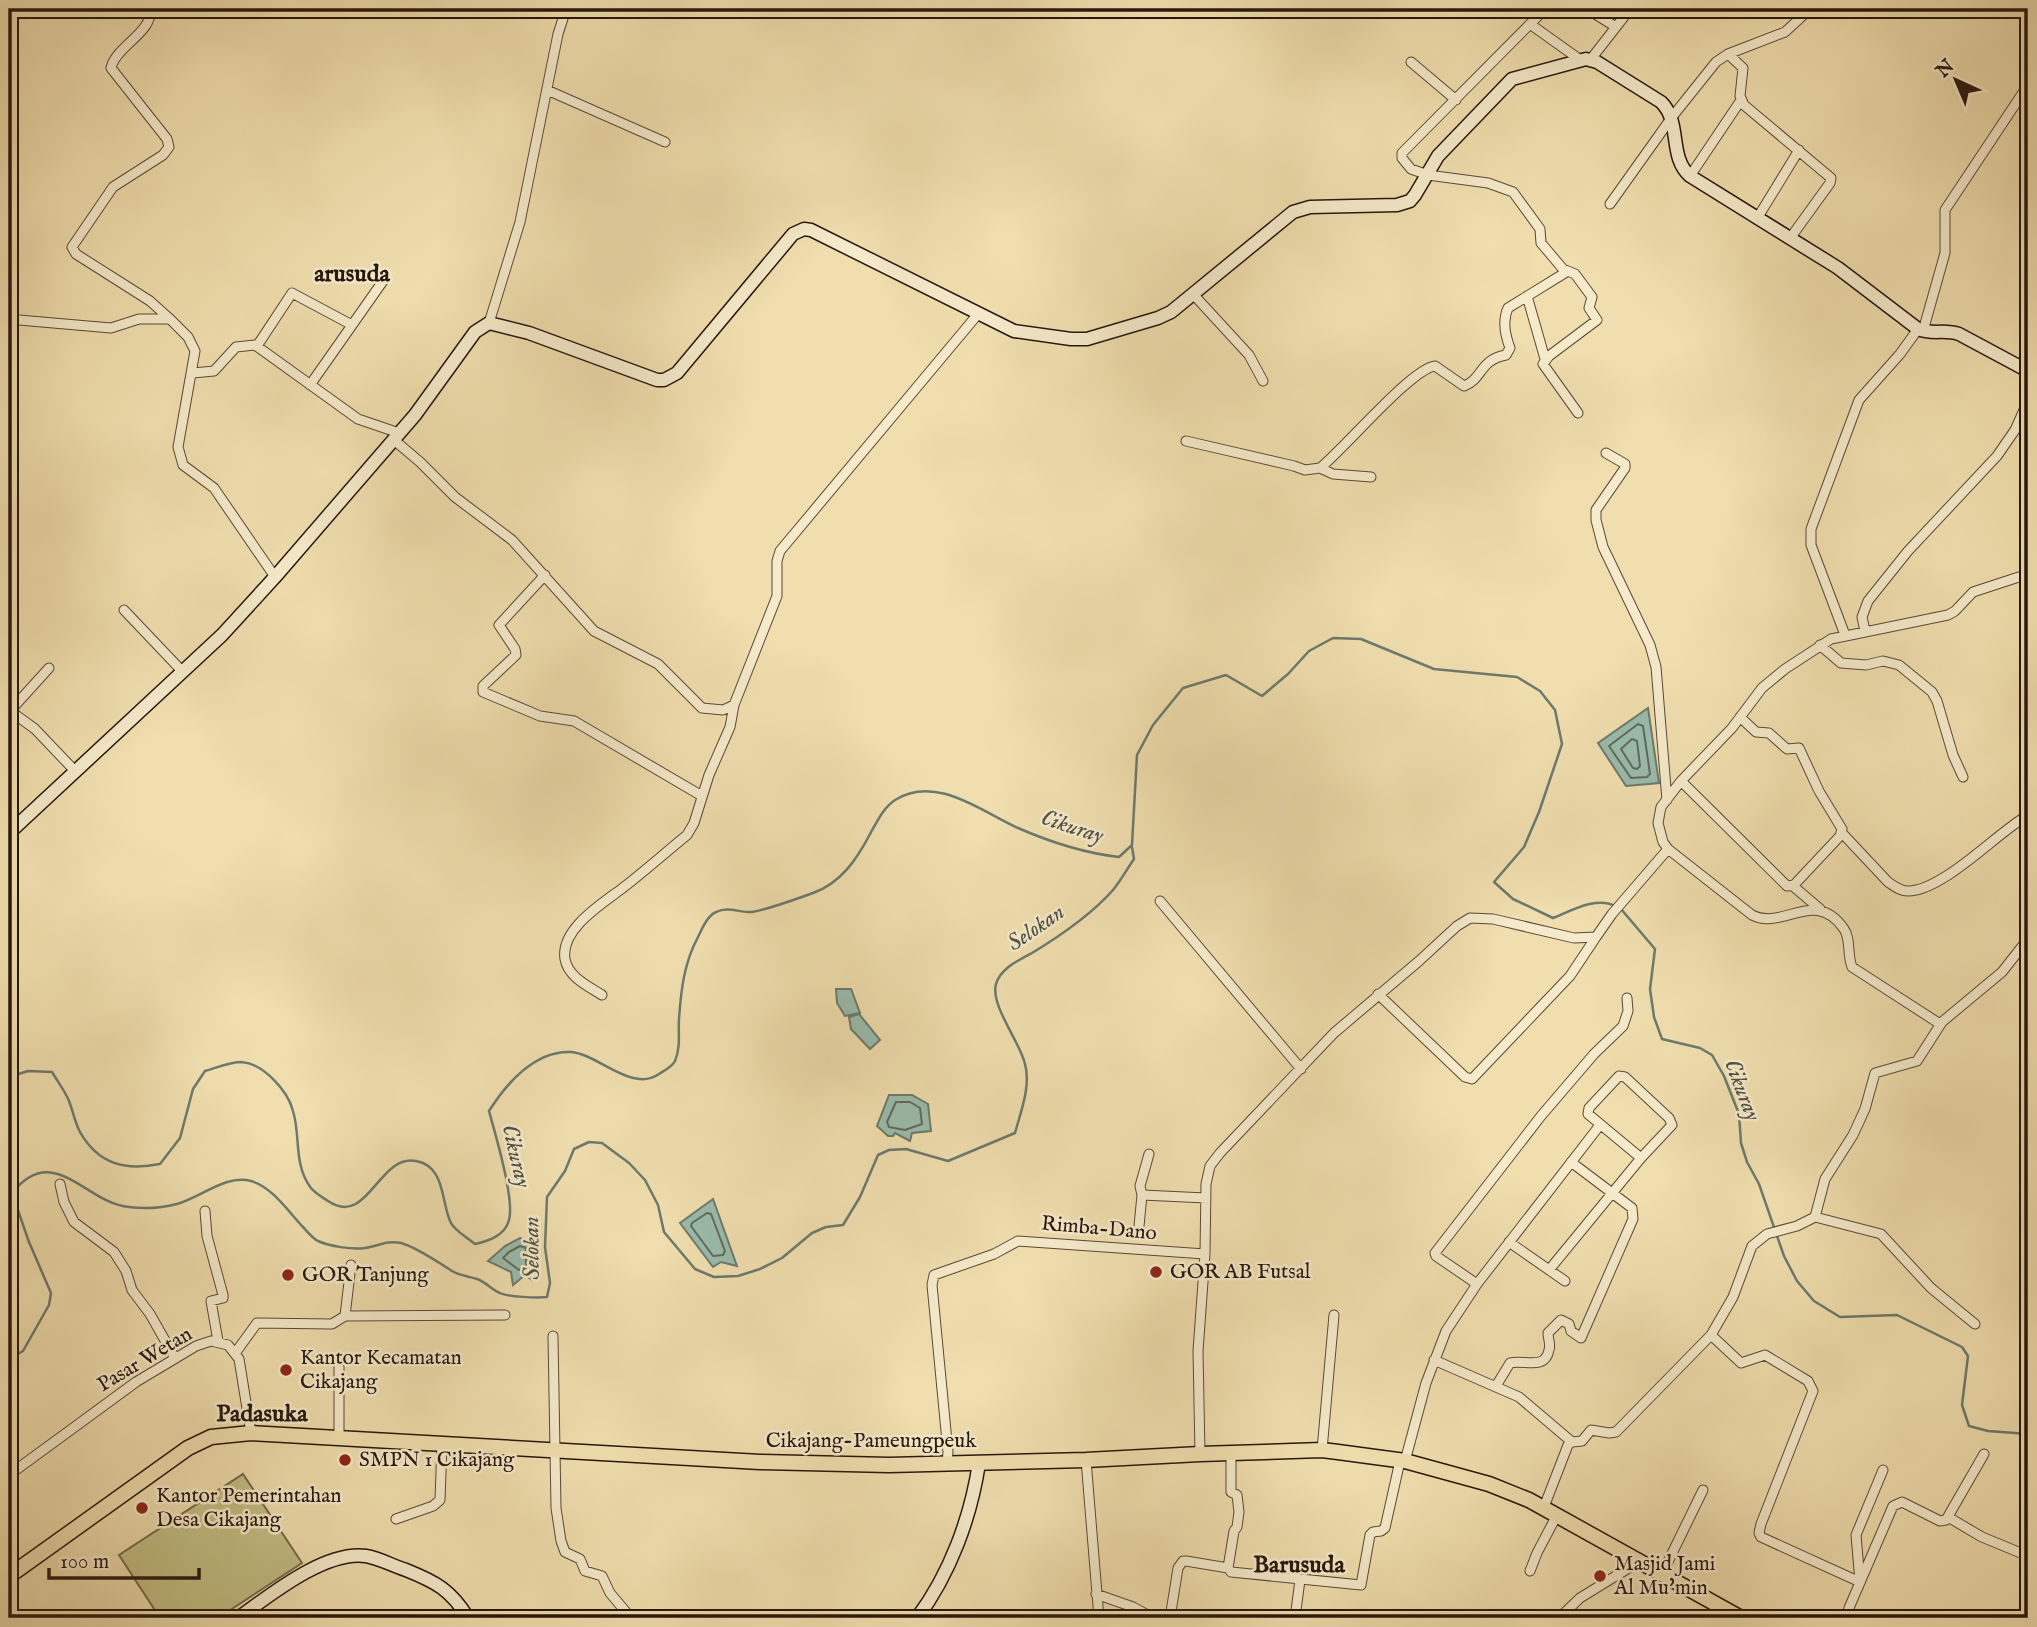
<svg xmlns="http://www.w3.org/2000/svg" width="2037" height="1627" viewBox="0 0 2037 1627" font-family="'IM FELL English',serif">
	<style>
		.green { fill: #c2bf85; stroke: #746b4a; stroke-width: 2 }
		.water { fill: #9abcac; stroke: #6c7a6d; stroke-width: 2 }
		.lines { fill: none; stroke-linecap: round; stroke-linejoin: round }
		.shore { stroke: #606a5e; stroke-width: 2 }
		.stream { stroke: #6c7a6d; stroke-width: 2.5 }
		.street-casing { stroke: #594937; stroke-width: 11 }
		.secondary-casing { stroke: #27170f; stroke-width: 15 }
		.primary-casing { stroke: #27170f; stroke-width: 17 }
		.street { stroke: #f5eaca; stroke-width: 9 }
		.secondary { stroke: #f5eaca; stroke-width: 12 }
		.primary { stroke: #f0deae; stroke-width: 14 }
		.poi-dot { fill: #8f2418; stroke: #f5eaca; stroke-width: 2.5 }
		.labels { text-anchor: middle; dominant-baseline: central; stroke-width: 5; stroke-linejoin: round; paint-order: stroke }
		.street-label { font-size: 21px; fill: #27170f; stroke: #f5eaca }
		.poi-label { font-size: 21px; fill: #27170f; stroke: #f5eaca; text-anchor: start }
		.water-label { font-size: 23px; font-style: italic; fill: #4f5146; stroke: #f5eaca }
		.quarter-label { font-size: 24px; font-weight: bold; fill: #27170f; stroke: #f5eaca }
	</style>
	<rect width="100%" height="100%" fill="#f0deae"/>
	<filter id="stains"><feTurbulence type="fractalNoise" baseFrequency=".00286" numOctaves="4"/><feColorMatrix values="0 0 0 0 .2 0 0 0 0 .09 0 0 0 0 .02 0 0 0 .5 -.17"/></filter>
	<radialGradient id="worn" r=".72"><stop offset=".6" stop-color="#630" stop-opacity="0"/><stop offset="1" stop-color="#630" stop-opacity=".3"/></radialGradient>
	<path class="green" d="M 243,1474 L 302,1563 L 218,1618 L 160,1618 L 119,1555 Z"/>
	<path class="water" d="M 1648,708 L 1659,783 L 1626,786 L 1598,743 Z
		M 836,989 L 851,989 L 860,1013 L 845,1016 L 837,1003 Z
		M 859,1014 L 880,1040 L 870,1049 L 851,1029 L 849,1017 Z
		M 889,1095 L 912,1095 L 928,1104 L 931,1131 L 912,1133 L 910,1141 L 895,1133 L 893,1136 L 888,1136 L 877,1126 Z
		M 713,1199 L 737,1266 L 721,1262 L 713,1267 L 680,1223 Z
		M 520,1238 L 536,1244 L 532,1280 L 525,1275 L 513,1285 L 511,1272 L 488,1261 L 505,1246 Z"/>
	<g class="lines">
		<path class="shore" d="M 1638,724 L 1643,726 L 1650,774 L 1647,777 L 1631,778 L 1609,746 Z
			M 1632,739 L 1637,741 L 1640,766 L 1637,769 L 1633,768 L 1621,749 Z
			M 896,1102 L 910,1102 L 920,1108 L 922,1124 L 905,1130 L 889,1127 L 887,1122 Z
			M 707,1213 L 711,1214 L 725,1251 L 723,1255 L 713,1256 L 691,1226 L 692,1223 Z
			M 520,1246 L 526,1248 L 526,1267 L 519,1270 L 503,1258 L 509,1252 Z"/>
		<path class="stream" d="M 1621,909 L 1655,949 L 1650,989 L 1654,1017 L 1662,1039 L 1700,1048 L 1712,1055 L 1724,1076 L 1739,1114 L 1741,1143 L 1747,1162 L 1759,1184 L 1784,1256 L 1797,1281 L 1814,1301 L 1840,1317 L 1897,1315 L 1962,1347 L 1968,1356 L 1962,1405 L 1969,1426 L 1988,1431 L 2028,1434
			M 9,1077 L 28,1071 L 52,1072 C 58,1082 65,1091 69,1101 C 73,1111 75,1123 80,1132 C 98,1164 125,1171 160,1164 L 180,1138 L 193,1089 L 205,1071 C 216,1068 230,1062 241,1062 C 263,1063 288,1091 293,1111 C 301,1137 293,1164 311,1188 C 315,1193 322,1197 328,1201 C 368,1228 378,1154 416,1161 C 446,1166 441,1204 451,1223 C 455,1231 468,1238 475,1244 C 488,1241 505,1236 509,1220 C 515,1200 495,1133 489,1111 C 506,1084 535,1050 571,1052 C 598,1054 632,1093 659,1074 C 665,1070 672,1067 675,1061 C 681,1047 678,1033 679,1019 C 681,990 684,963 698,937 C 702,929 707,916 716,912 C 728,906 741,913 752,912 C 773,908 793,900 813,893 C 841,883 857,859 870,834 C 877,822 883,808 895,800 C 936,774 982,812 1018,828 C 1050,842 1084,853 1119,857 L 1132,845 L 1137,755 L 1153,725 L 1183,688 L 1226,675 L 1262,696 L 1288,674 L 1309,651 L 1333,638 L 1361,639 L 1434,669 L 1517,677 L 1540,691 L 1555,710 L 1562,744 L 1539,812 L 1524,847 L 1494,882 L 1513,899 L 1553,918 C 1571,911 1596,896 1615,906
			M 9,1359 L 23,1351 L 49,1305 L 51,1293 L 29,1242 L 12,1193 C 54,1141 85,1203 129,1207 C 144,1209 162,1208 177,1204 C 200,1198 226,1174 251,1181 C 272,1187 288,1211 302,1226 C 307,1231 312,1238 318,1241 C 329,1246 352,1250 365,1248 C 378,1246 387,1240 401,1243 C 416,1247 438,1262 452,1271 C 460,1276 469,1276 477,1279 C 486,1282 492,1290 500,1293 C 508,1297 537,1298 547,1297 L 550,1283 L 545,1247 L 547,1197 L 565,1171 L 574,1149 L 589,1142 L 602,1143 L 629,1163 L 645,1180 L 658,1205 L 664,1232 L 695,1269 L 714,1277 L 738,1276 L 760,1269 L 782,1258 L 812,1233 L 826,1227 L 843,1225 L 860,1197 L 878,1155 L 889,1150 L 906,1149 L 948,1161 L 1015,1133 C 1021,1111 1031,1086 1025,1064 C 1020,1042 990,1005 996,984 C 1001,968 1019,960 1032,953 C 1060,936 1091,915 1113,890 C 1121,880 1127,869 1134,859 L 1132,847"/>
		<g class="street-casing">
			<path id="street" d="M 149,9 C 156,30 115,47 111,68 L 167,139 L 169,147 L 163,155 L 113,187 L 72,247 L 76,254 L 150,301 L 170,319
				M 1545,9 L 1530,24 L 1579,59
				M 1587,9 L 1616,27
				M 1530,24 L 1402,153 L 1402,158 L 1411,169 L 1428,175 L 1488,183 L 1513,192 L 1540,229 L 1541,243 L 1563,269 L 1575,274 L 1592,297 L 1589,308 L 1597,320 L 1549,356 L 1543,364 L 1578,413
				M 1728,54 L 1743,68 L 1740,96 L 1744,105 L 1831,178 L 1830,183 L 1791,237
				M 1591,59 L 1630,9
				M 1411,62 L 1456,100
				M 547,90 L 665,142
				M 1690,176 L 1741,100
				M 1610,204 L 1672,117 L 1716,62 L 1728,54 L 1785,32 L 1810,9
				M 1758,217 L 1799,150
				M 1193,294 L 1249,355 L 1263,381
				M 1527,296 L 1545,359
				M 9,316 L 19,320 L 111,328 L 139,319 L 170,319 L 188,337 L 195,351 L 178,447 L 183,465 L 214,488 L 275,577
				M 489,323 L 520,222 L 558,34 L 566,9
				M 1923,331 L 1945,253 L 1945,210 L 2028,85
				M 257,346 L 292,293 L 352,325
				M 193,373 L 214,371 L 236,347 L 255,345 L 358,419 L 399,433
				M 310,385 L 383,281
				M 394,440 L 420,462 L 455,497 L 512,540 L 594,631 L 658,664 L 702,708 L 723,710 L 734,705
				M 1186,441 L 1294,466 L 1305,470 L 1320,468 C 1344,449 1411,369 1435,366 L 1464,386 C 1483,379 1479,360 1506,355 L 1510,348 C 1505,335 1502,321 1508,308 L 1568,271
				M 1606,453 L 1625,464 L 1625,468 L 1596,510 L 1596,520 L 1603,547 L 1650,645 L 1656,667 L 1667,800
				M 1320,468 L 1333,474 L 1371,477
				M 9,557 L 9,561
				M 545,575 L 499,625 L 515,649 L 516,655 L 483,686 L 483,692 L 540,716 L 574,721 L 702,796
				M 124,610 L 182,671
				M 1865,631 L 1862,617 L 1868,601 L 1908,551 L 1997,456 L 2015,430 L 2028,401
				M 1845,635 L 1811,545 L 1811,529 L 1859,400 L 1900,354 L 1918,329
				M 1820,645 L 1841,663 L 1866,665 L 1883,661 L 1899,665 L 1932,692 L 1937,701 L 1953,755 L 1963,777
				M 9,710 L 35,729 L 75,771
				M 10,711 L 49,668
				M 1681,781 L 1787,886 L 1794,885 L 1840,836 L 1842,829 L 1819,791 L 1799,748 L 1787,749 L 1769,733 L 1756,732 L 1740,717
				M 2027,815 L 2022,822 L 2028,832
				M 1842,833 L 1888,882 C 1894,886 1900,891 1908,891 C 1942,891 1995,835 2025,817
				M 1793,886 L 1820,909
				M 1160,901 L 1301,1069
				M 1378,994 L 1465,1077 L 1472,1079 L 1570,976 L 1596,937
				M 602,995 C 588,986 568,977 565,959 C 560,928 605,902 624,887 C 646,870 666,852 687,835 L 694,823 L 709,775 L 730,727 L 734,705 L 777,596 L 777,561 L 780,551 L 978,314
				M 1940,1024 L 1852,967 C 1847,955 1851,939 1844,929 C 1815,887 1783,931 1752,915 L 1668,849 L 1663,842 L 1658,823 L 1661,807 L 1681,781 L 1732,728 L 1762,688 L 1785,669 L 1831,639 L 1948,615 L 1955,611 L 1973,592 L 2028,574
				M 1149,1154 L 1140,1186 L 1142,1195 L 1206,1198
				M 60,1184 L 64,1202 L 74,1222 L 114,1252 L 126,1271 L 132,1290 L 150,1314 L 175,1358
				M 205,1211 L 207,1236 L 223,1295 L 223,1298 L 211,1301 L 218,1341
				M 1815,1217 L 1881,1234 L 1931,1288 L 1975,1324
				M 1139,1226 L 1142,1195
				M 1509,1242 L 1565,1281
				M 1549,1270 L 1641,1158 L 1672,1125 L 1669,1118 L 1625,1077 L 1619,1076 L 1589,1108 L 1588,1114 L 1641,1158
				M 1477,1284 L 1436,1256 L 1435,1253 L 1541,1116 L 1594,1054 L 1623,1026 L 1628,1011 L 1627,998
				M 345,1316 L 351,1265
				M 1711,1335 L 1741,1363 L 1765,1355 L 1808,1381 L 1813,1391 L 1761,1524 L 1759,1533 L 1761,1537 L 1860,1582
				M 553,1336 L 556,1508 L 561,1541 L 565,1552 L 580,1559 L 585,1571 L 602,1576 L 610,1593 L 631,1618
				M 236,1352 L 257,1323 L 332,1324 L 345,1316 L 505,1315
				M 1434,1360 L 1519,1397 L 1572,1442
				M 339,1367 L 339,1437
				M 1496,1386 L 1510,1363 C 1524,1359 1545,1371 1549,1350 C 1551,1344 1548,1339 1548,1333 L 1561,1320 L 1569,1324 L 1571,1331 L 1581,1338 L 1633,1219 L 1632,1208 L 1571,1162
				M 1322,1450 L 1334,1315
				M 1200,1454 L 1198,1351 L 1205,1254 L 1206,1184 L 1210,1166 L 1220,1153 L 1334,1033 L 1419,961 L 1457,926 L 1470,918 L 1493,919 L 1574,938 L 1596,937 L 1612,914 L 1668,849
				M 1086,1460 L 1099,1618
				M 1405,1461 L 1426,1383 L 1446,1331 L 1477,1284 L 1600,1125
				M 947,1464 L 948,1452 L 932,1285 L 934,1275 L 994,1254 L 1018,1241 L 1205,1254
				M 9,1475 L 136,1382 L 196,1346 L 211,1341 L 228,1345 L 239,1359 L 251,1433
				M 1544,1507 L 1568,1445 L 1572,1442 L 1582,1441 L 1591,1430 L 1609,1433 L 1616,1432 L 1711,1335 L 1733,1297 L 1752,1246 L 1767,1234 L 1797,1226 L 1815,1217 L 1825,1179 L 1853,1135 L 1865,1109 L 1875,1073 L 1917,1061 L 1942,1022 L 2002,972 L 2028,939
				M 1948,1517 L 1982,1537 L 2028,1556
				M 396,1519 L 433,1506 L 440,1500 L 442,1444
				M 1228,1568 L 1234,1531 L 1237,1527 L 1239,1512 L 1237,1495 L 1231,1492 L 1231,1453
				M 1530,1571 L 1537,1553 L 1557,1515
				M 1662,1574 L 1703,1490
				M 1860,1582 L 1856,1535 L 1883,1470
				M 1096,1594 L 1133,1607 L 1153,1618
				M 1170,1618 L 1178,1568 L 1183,1561 L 1186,1561 L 1228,1568 L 1231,1572 L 1361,1585 L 1370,1535 L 1373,1532 L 1381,1531 L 1385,1528 L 1400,1461
				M 1295,1618 L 1300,1580
				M 1559,1618 L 1580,1598 L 1640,1561
				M 1846,1618 L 1849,1608 L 1893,1506 L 1902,1502 L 1940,1521 L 1946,1520 L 1984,1454"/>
		</g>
		<g class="secondary-casing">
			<path id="secondary" d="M 9,833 L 222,635 L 275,577 L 415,415 L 475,332 L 489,323 L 529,333 L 657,380 L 664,380 L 677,373 L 793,234 L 804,229 L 811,230 L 1014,331 L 1071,339 L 1087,339 L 1158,318 L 1171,312 L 1293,212 L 1310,207 L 1397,205 L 1410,201 L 1415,195 L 1438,156 L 1512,79 L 1586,59 L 1597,62 L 1661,102 C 1682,122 1668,157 1690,176 L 1838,268 L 1918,329 C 1932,335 1945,329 1959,334 L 2028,371
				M 238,1618 C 269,1596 325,1550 366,1556 C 379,1558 393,1566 406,1570 C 436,1582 451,1590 468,1618
				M 917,1618 C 950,1574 971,1517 979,1463"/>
		</g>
		<g class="primary-casing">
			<path id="primary" d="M 9,1576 L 188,1448 L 211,1437 L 251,1433 L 760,1462 L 889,1465 L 1086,1460 L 1200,1454 L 1322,1450 L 1338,1452 L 1405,1461 L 1489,1484 L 1529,1500 L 1741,1618"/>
		</g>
		<use href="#street" class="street"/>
		<use href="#secondary" class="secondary"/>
		<use href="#primary" class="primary"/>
	</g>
	<g class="poi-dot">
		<circle cx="1156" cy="1272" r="7"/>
		<circle cx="288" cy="1275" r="7"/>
		<circle cx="286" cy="1370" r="7"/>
		<circle cx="345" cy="1460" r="7"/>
		<circle cx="142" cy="1508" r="7"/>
		<circle cx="1600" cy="1576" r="7"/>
	</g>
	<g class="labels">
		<g class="street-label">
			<text transform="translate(1099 1229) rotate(5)">Rimba-Dano</text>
			<text transform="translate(145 1360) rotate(-31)">Pasar Wetan</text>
			<text x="871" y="1441">Cikajang-Pameungpeuk</text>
		</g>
		<g class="poi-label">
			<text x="1170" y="1272">GOR AB Futsal</text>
			<text x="302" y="1275">GOR Tanjung</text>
			<text x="300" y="1358">Kantor Kecamatan<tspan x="300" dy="24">Cikajang</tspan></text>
			<text x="359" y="1460">SMPN 1 Cikajang</text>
			<text x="156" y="1496">Kantor Pemerintahan<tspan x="156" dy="24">Desa Cikajang</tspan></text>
			<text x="1614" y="1564">Masjid Jami<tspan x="1614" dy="24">Al Mu'min</tspan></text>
		</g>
		<g class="water-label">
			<text transform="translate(1072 827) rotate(18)">Cikuray</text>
			<text transform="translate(1036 928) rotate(-35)">Selokan</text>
			<text transform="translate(1742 1090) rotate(69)">Cikuray</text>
			<text transform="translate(516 1156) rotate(77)">Cikuray</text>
			<text transform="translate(532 1248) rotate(-91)">Selokan</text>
		</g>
		<g class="quarter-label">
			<text x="352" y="274">arusuda</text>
			<text x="262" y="1414">Padasuka</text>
			<text x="1299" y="1565">Barusuda</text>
		</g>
	</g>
	<rect width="2037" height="1627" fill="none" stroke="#f0deae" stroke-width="35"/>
	<rect x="10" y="10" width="2016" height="1606" fill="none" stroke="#27170f" stroke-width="3.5"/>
	<rect x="18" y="18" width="2002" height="1592" fill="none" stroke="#27170f" stroke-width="2"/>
	<g transform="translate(1956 80) rotate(316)" stroke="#f5eaca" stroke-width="5" paint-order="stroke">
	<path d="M0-5L12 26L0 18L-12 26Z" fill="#27170f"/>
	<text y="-10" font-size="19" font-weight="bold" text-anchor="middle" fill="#27170f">N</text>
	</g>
	<path d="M49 1568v10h150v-10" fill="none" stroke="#27170f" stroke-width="3.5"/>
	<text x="60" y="1568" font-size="21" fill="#27170f" stroke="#f5eaca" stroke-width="5" paint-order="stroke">100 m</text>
	<rect width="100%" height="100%" filter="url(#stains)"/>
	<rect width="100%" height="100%" fill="url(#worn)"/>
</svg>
